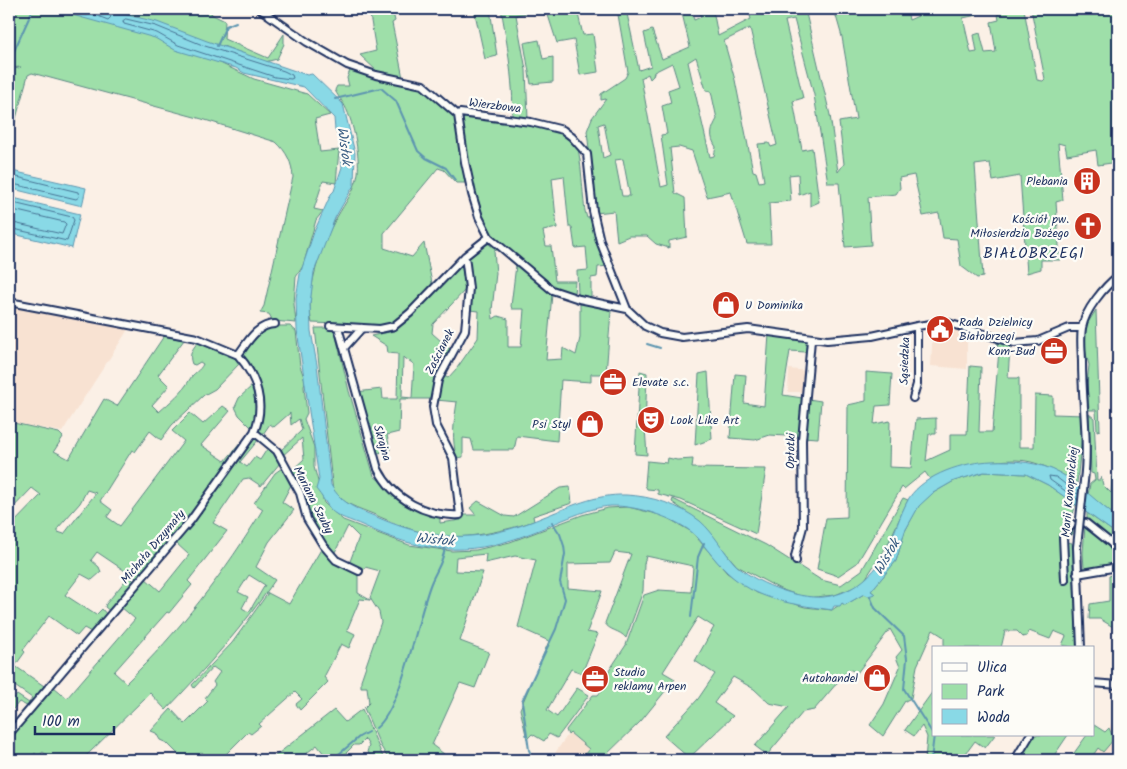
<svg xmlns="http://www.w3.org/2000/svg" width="1127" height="769" viewBox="0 0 1127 769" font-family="Kalam,sans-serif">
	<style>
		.built { fill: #f8e2d2 }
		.green { fill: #9edfa9; stroke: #5c8784; fill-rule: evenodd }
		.water { fill: #89d9e6; stroke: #5d95b0 }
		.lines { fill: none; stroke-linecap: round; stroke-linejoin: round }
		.shore { stroke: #477394; stroke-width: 1 }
		.stream { stroke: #5d95b0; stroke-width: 2 }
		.minor-casing { stroke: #1b2f5e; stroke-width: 10 }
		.minor { stroke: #fdfcf7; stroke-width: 6 }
		.minor-bridge-casing { stroke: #1b2f5e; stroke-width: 10; stroke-linecap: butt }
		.minor-bridge { stroke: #fdfcf7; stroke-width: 6 }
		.labels { text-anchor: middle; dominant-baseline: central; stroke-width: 4.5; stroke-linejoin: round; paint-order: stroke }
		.street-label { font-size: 12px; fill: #1b2f5e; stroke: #fdfcf7 }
		.poi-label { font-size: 12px; fill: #1b2f5e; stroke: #fdfcf7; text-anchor: end }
		.water-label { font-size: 14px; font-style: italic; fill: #365a80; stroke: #fdfcf7 }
		.quarter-label { font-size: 15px; letter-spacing: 1px; fill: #1b2f5e; stroke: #fdfcf7 }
	</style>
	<rect width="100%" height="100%" fill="#fbf0e6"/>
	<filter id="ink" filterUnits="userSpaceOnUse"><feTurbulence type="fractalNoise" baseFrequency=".02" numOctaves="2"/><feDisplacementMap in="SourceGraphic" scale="10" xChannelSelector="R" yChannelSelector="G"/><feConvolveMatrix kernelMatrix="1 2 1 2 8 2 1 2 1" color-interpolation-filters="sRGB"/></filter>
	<g filter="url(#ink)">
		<path class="built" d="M 9,304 L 129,328 L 62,432 L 9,422 Z
			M 941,324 L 960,328 L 967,332 L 967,369 L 931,366 L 933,326 Z
			M 789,369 L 808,371 L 805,392 L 788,392 Z
			M 1116,717 L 1118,718 L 1118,742 L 1104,760 L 1090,760 L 1098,748 L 1114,739 L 1109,728 Z
			M 569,733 L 589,749 L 580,760 L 563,760 L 555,753 Z"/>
		<path class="green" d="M 9,9 L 213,9 L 211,14 L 225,21 L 224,39 L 268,58 L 284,34 L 284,44 L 277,59 L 265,62 L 223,46 L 222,64 L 254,79 L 307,94 L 330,115 L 315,119 L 320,152 L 339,150 L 336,183 L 323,181 L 314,209 L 323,211 L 316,220 L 303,266 L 296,277 L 294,304 L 296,323 L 273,321 L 269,314 L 260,313 L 264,306 L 293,177 C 292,163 287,152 276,142 L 202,119 L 32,73 L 28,75 L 9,144 L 9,71 L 21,67 L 9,68 Z
			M 369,9 L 392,9 L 395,21 L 392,23 L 403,78 L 380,74 L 360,55 L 376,51 Z
			M 474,9 L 490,9 L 497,56 L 485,59 Z
			M 501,9 L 531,9 L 532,12 L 516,15 L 526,70 L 528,119 L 511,119 C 517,100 505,29 501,9 Z
			M 546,9 L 579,9 L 577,10 L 583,35 L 593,34 L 598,72 L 580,75 L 574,40 L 557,43 Z
			M 617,9 L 626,9 L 639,70 L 651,66 L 644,33 L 652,30 L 662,59 L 690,47 L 681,9 L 691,9 L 694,20 L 701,17 L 699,9 L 709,9 L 714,15 L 718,36 L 751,19 L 748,9 L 775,9 L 775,12 L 805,9 L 830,115 L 838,172 L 844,164 L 839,122 L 856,119 L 842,37 L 834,9 L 907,9 L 909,20 L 918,16 L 917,9 L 975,9 L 977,15 L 963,18 L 971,53 L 977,52 L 974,35 L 980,33 L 985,53 L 996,52 L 991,22 L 999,20 L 997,9 L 1024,9 L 1037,80 L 1043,81 L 1045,79 L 1031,9 L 1118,9 L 1118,162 L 1098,165 L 1096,150 L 1067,155 L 1065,145 L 1058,143 L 1063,200 L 1056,202 L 1060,260 L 1041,260 L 1041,269 L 1027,273 L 1020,176 L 993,181 L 990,163 L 975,165 L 983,277 L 977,278 L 961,266 L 957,239 L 943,238 L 939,213 L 923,216 L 914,175 L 899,178 L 900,188 L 896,194 L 868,197 L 871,245 L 845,247 L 839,183 L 828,183 L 814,95 L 794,19 L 785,21 L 803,98 L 793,101 L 802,150 L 812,148 L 819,202 L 810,206 L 810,191 L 799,195 L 798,174 L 789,175 L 791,201 L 769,203 L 771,244 L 747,244 L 731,192 L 707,197 L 692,151 L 679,147 L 670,148 L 675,193 L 685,198 L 687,237 L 669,241 L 669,248 L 656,244 L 647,236 L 629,236 L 617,241 L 614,211 L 596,213 L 587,131 L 592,118 L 606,99 L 601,100 L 601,94 L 625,78 L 628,72 ZM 750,28 L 777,145 L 771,147 L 769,143 L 758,144 L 764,181 L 759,182 L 756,172 L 753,171 L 735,80 L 724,41 ZM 696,57 L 706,90 L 711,91 L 717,119 C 711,130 709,136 716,147 L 714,156 L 710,157 L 688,62 ZM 672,63 L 679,86 L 668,90 L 671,103 L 662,106 L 667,134 L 661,135 L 668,185 L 661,187 L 641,78 L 648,74 L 650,79 L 653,76 L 654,72 ZM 604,123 L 610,155 L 603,158 L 598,125 ZM 623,159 L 630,196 L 622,196 L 615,160 Z
			M 539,40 L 543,59 L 553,57 L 553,82 L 531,84 L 524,43 Z
			M 351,68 L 420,87 L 451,112 L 457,123 L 466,183 L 456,183 L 444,170 L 438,168 L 384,233 L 384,248 L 412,257 L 424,243 L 433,288 L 390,326 L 312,323 C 304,294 322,242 337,217 C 345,203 356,189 358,173 C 360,155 353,118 343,103 C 340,98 337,95 335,90 L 337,86 L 349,86 L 347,78 Z
			M 466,116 C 495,120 561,119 577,147 C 581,153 583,200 585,211 L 587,218 L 594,217 L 609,266 L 598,267 L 597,277 L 591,278 L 591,298 L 578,294 L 577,271 L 588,270 L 586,247 L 575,248 L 572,227 L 569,227 L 564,176 L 552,178 L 557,228 L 543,231 L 546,246 L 551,246 L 555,281 L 575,281 L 574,295 L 551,285 L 492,236 L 487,228 L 469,172 L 462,119 Z
			M 486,242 L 497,250 L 494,251 L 496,273 L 492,310 L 493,319 L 498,316 L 508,319 L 508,347 L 521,347 L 524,309 L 512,309 L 511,306 L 516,265 L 552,294 L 546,360 L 562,359 L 563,348 L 576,355 L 580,338 L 580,302 L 611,311 L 606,374 L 591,374 L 591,382 L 561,380 L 557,441 L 517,436 L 514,450 L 474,450 L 471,439 L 463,438 L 463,457 L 457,458 C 451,440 454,421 457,402 L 436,400 L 442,375 L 448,378 L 457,368 L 478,338 L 479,311 L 469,310 L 468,257 Z
			M 461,264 L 466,289 L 433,324 L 432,333 L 450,349 L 441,360 L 431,399 L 400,399 L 399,432 L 387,435 L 390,450 L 375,454 L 356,392 L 382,389 L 383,399 L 397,399 L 398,354 L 388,353 L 387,346 L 371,336 L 394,331 ZM 403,357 L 414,364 L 412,398 L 402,397 Z
			M 1096,310 L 1100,430 L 1097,431 L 1096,410 L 1089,410 L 1087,384 L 1089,365 L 1085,350 L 1085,333 L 1087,324 Z
			M 276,326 L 290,326 L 296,331 L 300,366 L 305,380 L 304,387 L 307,413 L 304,419 L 314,447 L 314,467 L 324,503 L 343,520 L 409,545 L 452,551 L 476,550 L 510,542 L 582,515 L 608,508 L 628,507 L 664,516 L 692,532 L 727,573 L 757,593 L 805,607 L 832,610 L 842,603 L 845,605 L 864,594 L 875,594 L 871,591 L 896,561 L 905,531 L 919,505 L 933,493 L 954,481 L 984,472 L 1026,474 L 1048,485 L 1075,504 C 1074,521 1065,522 1060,536 L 1064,583 L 1066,582 L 1065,538 L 1073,526 L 1073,534 L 1068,536 L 1066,542 L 1072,543 L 1077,648 L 1062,645 L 1066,636 L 1054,631 L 1050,639 L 1029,631 L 1027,636 L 1023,637 L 1017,631 L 1005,631 L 1001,648 L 944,648 L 944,637 L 933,630 L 917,666 L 911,698 L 905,701 L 883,736 L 870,725 L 884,704 L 900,667 L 896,657 L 902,650 L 890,629 L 857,673 L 849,669 L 814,710 L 803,712 L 767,755 L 755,746 L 789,707 L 769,703 L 754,689 L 733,677 L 714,703 L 733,716 L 689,758 L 664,736 L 698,699 L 715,674 L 695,661 L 714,627 L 698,617 L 663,672 L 675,679 L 641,721 L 601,760 L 580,760 L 589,749 L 570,733 L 568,735 L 566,730 L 593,695 L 598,695 L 602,690 L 599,686 L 626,645 L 644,595 L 659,590 L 691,592 L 693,566 L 646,556 L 644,564 L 643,591 L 626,638 C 620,630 609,631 605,623 L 631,554 L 615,552 L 610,563 L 568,564 L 568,588 L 602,591 L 587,632 L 598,634 L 582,673 L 571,669 L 547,710 L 557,717 L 577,688 L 589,695 L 557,738 L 549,734 L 544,741 L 532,734 L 527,739 L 520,709 L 549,641 L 518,627 L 536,560 L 515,556 L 485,563 L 486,554 L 456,557 L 455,571 L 483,572 L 460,641 L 489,652 L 475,688 L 460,683 L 432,745 L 444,754 L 439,760 L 389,760 L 380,745 L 364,708 L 369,703 L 367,687 L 361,687 L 361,680 L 381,622 L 379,612 L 370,598 L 380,571 L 365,567 L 362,573 L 357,567 L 349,564 L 359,537 L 348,526 L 333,556 L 314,528 L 289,473 L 304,459 L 302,438 L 281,457 L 279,452 L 302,430 L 299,419 L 291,425 L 290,413 L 274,427 L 270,424 L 261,437 L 258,432 C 267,412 264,388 253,369 C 250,364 244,359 242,353 L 261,330 Z
			M 315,328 L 331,328 L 335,332 L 349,391 L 374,476 L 406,502 L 440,517 L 440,523 L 461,520 L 460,515 L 476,515 L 470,508 L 478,501 L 505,516 L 514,517 L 560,488 L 570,487 L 572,503 L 533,516 L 534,521 C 509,530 465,540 439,536 C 416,533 394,523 373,514 C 358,508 344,504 333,492 Z
			M 769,334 L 810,341 L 805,352 L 790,351 L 783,395 L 821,401 L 818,438 L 770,435 L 755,440 L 730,438 L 735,374 L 746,375 L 744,403 L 764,406 Z
			M 164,336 L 184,340 L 158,375 L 169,386 L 152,405 L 159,412 C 170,402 183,392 190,379 C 193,373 200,371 203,364 L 200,362 L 195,365 L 192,364 C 188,354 193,348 199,341 L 227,352 L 240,363 L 215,389 L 204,395 L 172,425 L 161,440 L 150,431 L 135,452 L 132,450 L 100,501 L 112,510 L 107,517 L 120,526 L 184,441 L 172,431 L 190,413 L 203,424 L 223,406 L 230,411 L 201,445 L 225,461 L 248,434 L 247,437 L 208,494 L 137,579 L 97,552 L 91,560 L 99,567 L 101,572 L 92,580 L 81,574 L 65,595 L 96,615 L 102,609 L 107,615 L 93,633 L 84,628 L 77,636 L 49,616 L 23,650 L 25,652 L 15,666 L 47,688 L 9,733 L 9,727 L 27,706 L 19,702 L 9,714 L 9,704 L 17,695 L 29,703 L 32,698 L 9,682 L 9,528 L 41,495 L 32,488 L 9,512 L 9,422 L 59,433 L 63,437 L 54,451 L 69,459 L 104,399 L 117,406 ZM 87,490 L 96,493 L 64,534 L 58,532 L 58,528 L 80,503 Z
			M 997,343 L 1010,347 L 1008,378 L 1019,378 L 1019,447 L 1034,447 L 1035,395 L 1053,396 L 1053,414 L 1084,415 L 1077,483 C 1060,473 1037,460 1016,460 C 987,460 955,468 930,479 L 925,472 L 904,489 L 902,487 L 857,563 L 838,576 L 817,569 L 826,518 L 847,517 L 848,405 L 866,401 L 866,372 L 892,374 L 890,405 L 876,406 L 874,424 L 890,421 L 889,467 L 911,468 L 916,419 L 936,418 L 936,434 L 929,434 L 926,461 L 950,450 L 950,434 L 967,434 L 970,366 L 981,367 L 979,432 L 992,432 L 999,350 Z
			M 640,371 L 647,373 L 645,428 L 647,455 L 635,454 Z
			M 708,372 L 712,439 L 695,445 L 699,374 Z
			M 253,385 L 257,409 L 253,427 L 251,427 L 239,415 L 235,407 L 239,398 Z
			M 1089,414 L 1094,418 L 1097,480 L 1100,480 L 1101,477 L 1103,485 L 1111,493 L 1112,477 L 1118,476 L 1118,518 L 1088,495 L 1090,484 L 1095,480 L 1094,474 L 1091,473 Z
			M 254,437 L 259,439 L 240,462 L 247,467 L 255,457 L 260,460 L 269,446 L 276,453 L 280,463 L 261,486 L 249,478 L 243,479 L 213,523 L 227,531 L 188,581 L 192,585 L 169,613 L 167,612 L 114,672 L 126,683 C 178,633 226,571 263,509 L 254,503 L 275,473 L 282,468 L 292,483 L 282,502 L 294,510 L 269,542 L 256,567 L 275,580 C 243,627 206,668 166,710 L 150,693 L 82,760 L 53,760 L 43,752 L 38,756 L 35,753 L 28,760 L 9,760 L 9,740 L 54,687 L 67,698 L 135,619 L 121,607 L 145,578 L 160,591 L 189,555 L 176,543 L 230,474 ZM 249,575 L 265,585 L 249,612 L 242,608 L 248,597 L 238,592 Z
			M 668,458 L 677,460 L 693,459 L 692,468 L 766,469 L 756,534 L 681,500 L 658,494 L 658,490 L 647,489 L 645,485 L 647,461 L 667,463 Z
			M 903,498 L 908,500 L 888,544 L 862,584 L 835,595 L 806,598 L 780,589 L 737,566 L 700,522 L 672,502 L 673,499 L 766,545 L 821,580 L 841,585 L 862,570 Z
			M 1087,513 L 1118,535 L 1118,547 L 1087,520 Z
			M 1085,526 L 1118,555 L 1118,562 L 1102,567 L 1084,568 L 1083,553 Z
			M 323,546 L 332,558 L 358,571 L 358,593 L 370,600 L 360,599 L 347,630 L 355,634 L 349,648 L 341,644 L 324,677 L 328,682 L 300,710 L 296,704 L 302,699 L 295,692 L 259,724 L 261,726 L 251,734 L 248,732 L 220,760 L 210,760 L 202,752 L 193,760 L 184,760 L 167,743 L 160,740 L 156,733 L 151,731 L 171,709 L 185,724 L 208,701 L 205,698 L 215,685 L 213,682 L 220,672 L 213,667 L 194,688 L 192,685 L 232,643 L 268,593 L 289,604 Z
			M 1118,573 L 1118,630 L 1100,619 L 1089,619 L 1090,604 L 1109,601 L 1109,576 Z
			M 129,576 L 135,582 L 111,612 L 105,607 L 106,604 Z
			M 933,691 L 933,735 L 995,735 L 985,748 L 975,741 L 961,760 L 925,760 L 927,737 L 922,726 L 914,736 L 905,730 Z
			M 362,709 L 383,757 L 380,760 L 374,760 L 367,752 L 369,746 L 365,739 L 359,745 L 354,745 L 343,756 L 346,760 L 329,760 L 317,745 L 298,760 L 270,760 L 334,710 L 345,722 Z
			M 1094,725 L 1105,732 L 1109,728 L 1114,739 L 1103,752 L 1098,748 L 1090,760 L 1069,760 L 1087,735 L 1093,735 Z
			M 1035,735 L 1068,735 L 1051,760 L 1026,760 L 1022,756 Z"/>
		<path class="water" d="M 51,9 L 102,9 L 157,22 L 207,41 L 307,75 L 312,74 L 343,104 L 355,153 L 354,185 L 335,218 L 314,272 L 310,304 L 311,331 L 317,365 L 331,485 C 342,505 360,510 379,518 C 437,543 483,542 541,518 C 569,507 595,494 626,495 C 651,496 680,505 700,521 C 714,533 723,551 735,564 C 753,582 796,599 823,597 C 849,595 873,577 885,554 C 894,536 899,516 909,498 C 925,474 964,462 992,461 C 1014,460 1040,462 1060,473 C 1081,485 1099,504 1118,518 L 1118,535 L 1048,485 L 1026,474 L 984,472 L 954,481 L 933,493 L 919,506 L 905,531 L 896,561 L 871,591 L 875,594 L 868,596 L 864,594 L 845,605 L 842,603 L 840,606 L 834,606 L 832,610 C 799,605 766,602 739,582 C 722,570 710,553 698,538 C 681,519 636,505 611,506 C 587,507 549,527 526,535 C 465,558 420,552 362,525 C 353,521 337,517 331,510 C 326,504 322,496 316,489 L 319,479 L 297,330 L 296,298 L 300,274 L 314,232 L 331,194 L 334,191 L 342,167 L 339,138 L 335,130 L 334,118 L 304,87 L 244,73 L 236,68 L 175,50 L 155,38 Z
			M 12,171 L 86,188 L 82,206 L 9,188 Z
			M 9,197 L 80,214 L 72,248 L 9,233 Z"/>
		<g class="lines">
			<path class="shore" d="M 66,9 L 86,15 L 93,14 L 108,20 L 111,17 L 107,9
				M 126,19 L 156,26 L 205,46 L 284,71 L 292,75 L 293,78 L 291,79 L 275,77 L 178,45 L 157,33 L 124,24 L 123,21 Z
				M 17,177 L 78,192 L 79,197 L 76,199 L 13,184 L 12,181 Z
				M 9,202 L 72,217 L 74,220 L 67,241 L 9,228
				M 9,209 L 64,222 L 66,224 L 62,234 L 9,222
				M 1078,500 L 1050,480 L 1049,476 L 1056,477 L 1078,494"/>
			<path class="stream" d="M 217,46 L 226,26 L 236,22
				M 9,62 L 33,9
				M 335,99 L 381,88 L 396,101 L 418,151 L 426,158 L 446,168 L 455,180
				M 647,344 L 660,348
				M 870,596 L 875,608 L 904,636 L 907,659 L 904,689 L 933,734
				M 691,617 L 698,557 L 704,543
				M 376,728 C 402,708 418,615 431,583 C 437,568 442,565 445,548
				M 531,755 L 529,750 L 522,701 L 556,629 L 565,599 L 560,582 L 565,554 L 564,546 L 560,534 L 552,522
				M 332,760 L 359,737 L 368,732
				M 931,760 L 934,735"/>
			<g class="minor-casing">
				<path id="minor" d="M 260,9 L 307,42 L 347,65 L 376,75 L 423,85 L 458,115
					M 458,115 L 465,162 L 472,194 L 479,217 L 489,237 L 552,290 L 579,299 L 627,309 L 645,326 L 660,333 L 682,337 L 748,329 L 827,340 L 872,336 L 917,326 L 945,322 L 1014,343 L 1038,341 L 1069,328 L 1082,328
					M 458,115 L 460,113 L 531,122 L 563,130 L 572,137 L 587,154 L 593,211 L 600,241 L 627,309
					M 9,302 L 197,338 L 238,355
					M 330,326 L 380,329 L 394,326 L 410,313 L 465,256 L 489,237
					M 338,327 L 378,469 C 393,499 426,517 460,515 L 453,458 L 436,425 L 433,407 L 438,380 L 465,330 L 469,288 L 465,256
					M 344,348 L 362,328
					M 913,398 L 917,384 L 917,326
					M 254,432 L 277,451 L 300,493 L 307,519 L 323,545 L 336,560 L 359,571
					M 1084,481 C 1089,442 1082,402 1082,363 C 1082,352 1080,339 1082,328 C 1085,310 1104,287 1118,276
					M 1086,523 L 1111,543 L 1118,552
					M 1077,547 L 1081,648
					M 796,561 L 795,556 L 803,527 L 802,440 L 811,340
					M 1077,574 L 1118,567
					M 1065,580 L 1063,537 L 1072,524
					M 1093,683 L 1118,685
					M 9,734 L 191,520 L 254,432 C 266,405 257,377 238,355 C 247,343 257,324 275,324
					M 1015,760 L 1030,735"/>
			</g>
			<use href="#minor" class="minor"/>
			<g class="minor-bridge-casing">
				<path id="minor-bridge" d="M 1077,547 L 1084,481"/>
			</g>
			<use href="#minor-bridge" class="minor-bridge"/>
		</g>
	</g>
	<defs>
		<g id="building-disc" transform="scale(1.4375)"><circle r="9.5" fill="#c8321e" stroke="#fdfcf7"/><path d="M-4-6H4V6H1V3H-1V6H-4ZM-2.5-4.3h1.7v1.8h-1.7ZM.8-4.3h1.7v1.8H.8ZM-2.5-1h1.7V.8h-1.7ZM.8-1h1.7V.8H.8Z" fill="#fff"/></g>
		<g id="church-disc" transform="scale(1.4375)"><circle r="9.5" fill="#c8321e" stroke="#fdfcf7"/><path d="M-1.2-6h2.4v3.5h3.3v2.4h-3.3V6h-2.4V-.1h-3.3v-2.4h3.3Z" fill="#fff"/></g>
		<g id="shop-disc" transform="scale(1.4375)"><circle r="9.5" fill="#c8321e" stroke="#fdfcf7"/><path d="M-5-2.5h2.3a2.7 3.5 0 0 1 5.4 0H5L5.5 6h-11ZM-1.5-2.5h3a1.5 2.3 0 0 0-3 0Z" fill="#fff"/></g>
		<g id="civic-disc" transform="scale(1.4375)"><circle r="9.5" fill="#c8321e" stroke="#fdfcf7"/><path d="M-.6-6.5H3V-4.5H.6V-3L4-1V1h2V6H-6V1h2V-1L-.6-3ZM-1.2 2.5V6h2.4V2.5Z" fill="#fff"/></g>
		<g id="office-disc" transform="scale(1.4375)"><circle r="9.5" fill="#c8321e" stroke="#fdfcf7"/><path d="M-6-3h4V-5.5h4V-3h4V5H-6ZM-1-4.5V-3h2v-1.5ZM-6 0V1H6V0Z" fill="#fff"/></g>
		<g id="theatre-disc" transform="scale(1.4375)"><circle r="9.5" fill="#c8321e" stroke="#fdfcf7"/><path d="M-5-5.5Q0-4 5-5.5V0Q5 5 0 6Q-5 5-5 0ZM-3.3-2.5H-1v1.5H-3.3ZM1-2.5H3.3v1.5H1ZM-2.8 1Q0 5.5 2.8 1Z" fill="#fff"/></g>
	</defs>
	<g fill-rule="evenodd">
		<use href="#building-disc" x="1087" y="181"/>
		<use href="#church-disc" x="1088" y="226"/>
		<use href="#shop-disc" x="726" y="305"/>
		<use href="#civic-disc" x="940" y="329"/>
		<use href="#office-disc" x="1054" y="351"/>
		<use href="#office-disc" x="613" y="382"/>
		<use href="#theatre-disc" x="651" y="420"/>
		<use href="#shop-disc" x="590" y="424"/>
		<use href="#shop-disc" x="877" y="678"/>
		<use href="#office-disc" x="595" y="679"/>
	</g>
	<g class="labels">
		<g class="street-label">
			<text transform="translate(495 106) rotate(7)">Wierzbowa</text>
			<text transform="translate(440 352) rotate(-63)">Zaścianek</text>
			<text transform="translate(905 361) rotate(-88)">Sąsiedzka</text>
			<text transform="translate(382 443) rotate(74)">Skrajna</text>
			<text transform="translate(791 451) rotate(-89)">Opłotki</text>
			<text transform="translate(1070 492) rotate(-85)">Marii Konopnickiej</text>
			<text transform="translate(313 500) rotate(63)">Mariana Szuby</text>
			<text transform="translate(153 547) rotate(-50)">Michała Drzymały</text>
		</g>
		<g class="poi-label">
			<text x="1068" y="181">Plebania</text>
			<text x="1069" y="219">Kościół pw.<tspan x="1069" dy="14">Miłosierdzia Bożego</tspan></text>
			<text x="745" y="305" text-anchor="start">U Dominika</text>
			<text x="959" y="322" text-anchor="start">Rada Dzielnicy<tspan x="959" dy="14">Białobrzegi</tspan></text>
			<text x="1035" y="351">Kom-Bud</text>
			<text x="632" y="382" text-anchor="start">Elevate s.c.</text>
			<text x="670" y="420" text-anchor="start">Look Like Art</text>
			<text x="571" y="424">Psi Styl</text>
			<text x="614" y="672" text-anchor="start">Studio<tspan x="614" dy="14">reklamy Arpen</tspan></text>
			<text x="858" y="678">Autohandel</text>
		</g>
		<g class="water-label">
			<text transform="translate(344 146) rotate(82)">Wisłok</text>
			<text transform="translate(435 540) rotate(5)">Wisłok</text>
			<text transform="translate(887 557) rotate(-60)">Wisłok</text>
		</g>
		<g class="quarter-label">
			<text x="1034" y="254">BIAŁOBRZEGI</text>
		</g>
	</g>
	<rect width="1127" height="769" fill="none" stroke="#fdfcf7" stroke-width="30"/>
	<rect x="15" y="15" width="1097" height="739" fill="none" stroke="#1b2f5e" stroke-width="2" filter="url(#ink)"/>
	<rect x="932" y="646" width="162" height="90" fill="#fdfcf7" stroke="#a3aaba"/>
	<rect x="942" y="663" width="25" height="8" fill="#fdfcf7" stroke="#a3aaba"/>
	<text x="977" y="672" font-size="15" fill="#1b2f5e">Ulica</text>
	<rect x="942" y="684" width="25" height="15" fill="#9edfa9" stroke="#a3aaba"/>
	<text x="977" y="696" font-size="15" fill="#1b2f5e">Park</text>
	<rect x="942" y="709" width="25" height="15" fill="#89d9e6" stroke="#a3aaba"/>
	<text x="977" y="722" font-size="15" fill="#1b2f5e">Woda</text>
	<path d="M35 726v8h79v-8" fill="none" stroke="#1b2f5e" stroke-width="2.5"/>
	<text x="42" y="726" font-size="15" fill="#1b2f5e" stroke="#fdfcf7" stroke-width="4" paint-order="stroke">100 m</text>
</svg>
